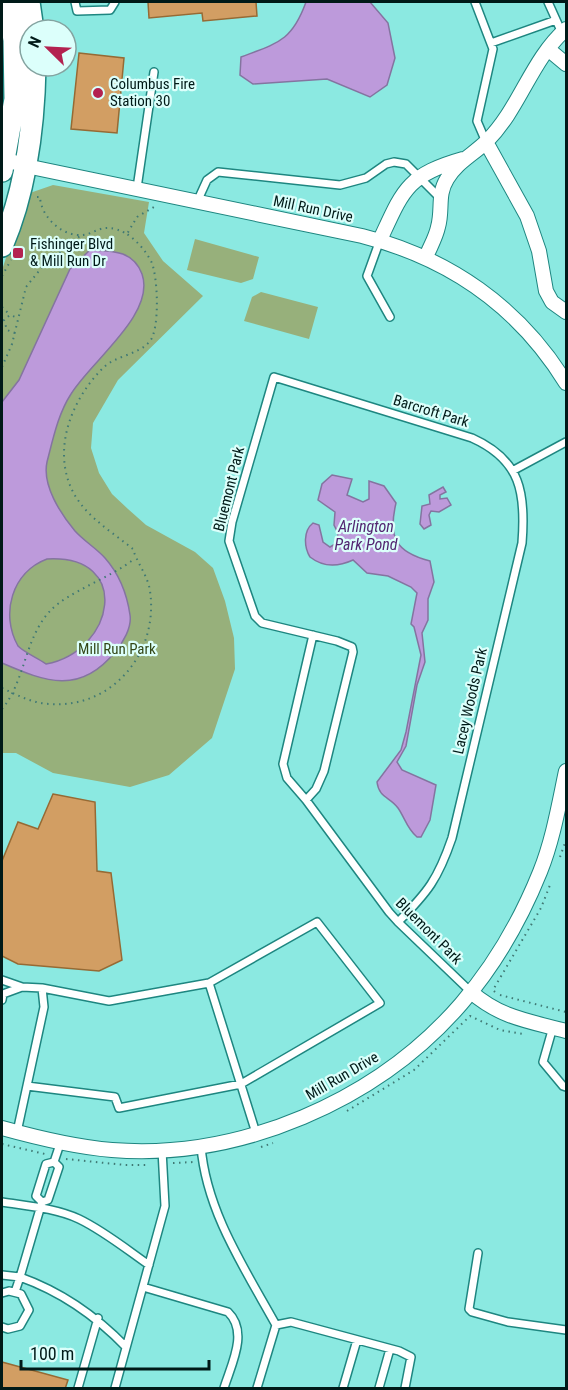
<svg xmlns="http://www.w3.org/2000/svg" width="568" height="1390" viewBox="0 0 568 1390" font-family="'Roboto Condensed',sans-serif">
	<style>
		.green { fill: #97b07b }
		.water { fill: #bd9adb; stroke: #8474a0; stroke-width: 1.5; fill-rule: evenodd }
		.building { fill: #d29e63; stroke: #966a34; stroke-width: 1.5 }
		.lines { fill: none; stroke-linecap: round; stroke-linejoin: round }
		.service-casing { stroke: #1e8680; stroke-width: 10 }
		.minor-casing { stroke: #1e8680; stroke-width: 16 }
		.primary-casing { stroke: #1e8680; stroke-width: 24 }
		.path { stroke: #407974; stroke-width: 2; stroke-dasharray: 1.5 4.5; stroke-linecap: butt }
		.service { stroke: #fff; stroke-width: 7 }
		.minor { stroke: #fff; stroke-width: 14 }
		.primary { stroke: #fff; stroke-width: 21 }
		.poi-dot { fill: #b32250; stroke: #dcfffb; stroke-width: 2 }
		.labels { text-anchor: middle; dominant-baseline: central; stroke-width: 4.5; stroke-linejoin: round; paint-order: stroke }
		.poi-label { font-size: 15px; fill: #001a18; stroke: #dcfffb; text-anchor: start }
		.street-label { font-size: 15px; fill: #001a18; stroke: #dcfffb }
		.park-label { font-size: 15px; fill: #334717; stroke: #dcfffb }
		.water-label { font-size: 16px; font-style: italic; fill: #522571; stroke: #dcfffb }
	</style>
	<rect width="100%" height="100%" fill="#8be9e1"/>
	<path class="green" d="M 53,185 L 149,202 L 144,233 L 163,261 L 203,296 L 118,380 L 93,423 L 91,448 L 99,473 L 112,494 L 128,509 L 146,525 L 195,552 L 213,568 L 225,601 L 234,638 L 235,669 L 212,738 L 169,775 L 130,787 L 53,773 L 16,753 L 2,753 L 2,270 L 27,194 Z
		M 195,239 L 259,257 L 253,279 L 241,283 L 187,270 Z
		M 261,292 L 318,307 L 309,339 L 244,321 L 252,297 Z"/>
	<path class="water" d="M 306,2 L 370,2 L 388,23 L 395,58 L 387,85 L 370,97 L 327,79 L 253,84 L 240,75 L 241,57 C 278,43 292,41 306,2 Z
		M 90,250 C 112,251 133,250 142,274 C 156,314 91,361 71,394 C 58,414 53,439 47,462 C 42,485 60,513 75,531 C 84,541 96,548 105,558 C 120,575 127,594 130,615 C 132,627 123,643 115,652 C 80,695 46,682 2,663 L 2,402 L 19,380 L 70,269 ZM 47,559 C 133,554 115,651 46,664 C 38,658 25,653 18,646 C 0,614 12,572 47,559 Z
		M 332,475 L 352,479 L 347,495 L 363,502 L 369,499 L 369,481 L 384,486 L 396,503 C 388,537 395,552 430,561 L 434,582 L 428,599 L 428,620 L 422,633 L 425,662 L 417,685 L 406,746 L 397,762 L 402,770 L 436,785 L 430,820 L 421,837 L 417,837 C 407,829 405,818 398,808 C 390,797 379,798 377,782 L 401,750 L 406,732 L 421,655 L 414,627 L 411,624 L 417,593 L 411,587 L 388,576 L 367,573 L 353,560 C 338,567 324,568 310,557 C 304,547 303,531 313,523 L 319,525 L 323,542 L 330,547 L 337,543 L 338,533 L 334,525 L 335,512 L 318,500 L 322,484 Z
		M 443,487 L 446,492 L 440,495 L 440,499 L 447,498 L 451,505 L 439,512 L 431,511 L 429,515 L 431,525 L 424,529 L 420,524 L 422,506 L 430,504 L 429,495 Z"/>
	<path class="building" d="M 148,2 L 256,2 L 257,16 L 203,21 L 202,13 L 149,18 Z
		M 79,53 L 124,58 L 117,133 L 71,129 Z
		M 53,794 L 95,802 L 97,871 L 111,873 L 122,960 L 99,971 L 18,964 L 2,956 L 2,861 L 18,822 L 38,829 Z
		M 2,1362 L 68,1380 L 65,1389 L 2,1389 Z"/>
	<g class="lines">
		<g class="service-casing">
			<path id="service" d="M 75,2 L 77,11 L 110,10 L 115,2
				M 475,2 L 493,49 L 477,121 L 486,142
				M 548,2 L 562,33
				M 491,43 L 556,20
				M 137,188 L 154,72
				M 197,202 L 207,180 L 218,172 L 340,185 L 366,178 L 386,164 L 394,162 L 406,164 L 439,197
				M 380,240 L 367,276 L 390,317
				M 514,470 L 566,442
				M 306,800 L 287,778 L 283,764 L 313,635
				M 398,922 C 428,892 438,879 452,838 L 522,543 C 526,493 521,460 472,438 L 274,377 L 232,522 L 229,541 L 255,616 L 262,623 L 337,641 L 352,647 L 353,652 L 324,771 L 316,789 L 306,800 L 389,912 L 398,922 L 471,992
				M 2,980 L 22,987
				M 42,988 L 109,1001 L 209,983 L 256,1133
				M 2,1000 L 3,994 L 22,987 L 42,988 L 44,1007 L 17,1132
				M 553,1027 L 543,1062 L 563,1086 L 566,1087
				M 27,1086 L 115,1097 L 119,1108 L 241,1084 L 380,1003 L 317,922 L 209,983
				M 60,1144 L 54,1162 L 59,1167 L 48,1200 L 42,1202 L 20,1277 C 62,1292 95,1315 126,1347
				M 201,1146 C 206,1211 245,1269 276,1325 L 257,1388
				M 2,1202 C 27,1206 55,1208 79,1219 C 104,1231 126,1249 149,1265
				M 42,1202 L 36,1196 L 46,1164 L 54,1162
				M 478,1253 L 469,1309 L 472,1312 L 508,1322 L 566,1330
				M 2,1275 L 20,1277 L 15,1292
				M 143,1287 L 228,1312 C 249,1332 231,1365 224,1388
				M 2,1293 L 9,1291 L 21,1294 L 29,1310 L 20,1326 L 8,1329 L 2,1327
				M 276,1325 L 291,1322 L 399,1351 L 411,1357 L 405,1388
				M 78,1388 L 98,1318
				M 115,1388 L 165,1206 L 162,1150
				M 343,1388 L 357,1340
				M 379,1388 L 390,1349"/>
		</g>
		<g class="minor-casing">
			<path id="minor" d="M 548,49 L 566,64
				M 486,142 L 527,216 L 539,251 L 546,291 L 552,302 L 566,312
				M 4,159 L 26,166 L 362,236 C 449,258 519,307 566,383
				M 380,240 C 403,190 407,175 463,159
				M 426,257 C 430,247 436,237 438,227 C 443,210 437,195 447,179 C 457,162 474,154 487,141 C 520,108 531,60 566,29
				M 471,992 C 501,1018 529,1021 566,1031
				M 2,1128 C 38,1138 74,1147 112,1150 C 240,1160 377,1101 461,1004 C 494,966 521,919 540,872 C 553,840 559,804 566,771"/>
		</g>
		<g class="primary-casing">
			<path id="primary" d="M 29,2 L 33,30
				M 2,171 L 15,99 L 14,40 L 8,2
				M 2,246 C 26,190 34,127 35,66"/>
		</g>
		<path class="path" d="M 37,197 L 40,197 C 41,215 58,233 77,235 C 96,237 99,219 127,234 L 137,217 L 154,207
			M 2,276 L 11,260
			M 2,307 L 10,315
			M 15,333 L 7,330 L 4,320 L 10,315 L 18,318
			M 2,367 L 12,344 L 26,287 L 43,266 L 80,236
			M 2,688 C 17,695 32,703 49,704 C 113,709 159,652 150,591 C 148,576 137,563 133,549 C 117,536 98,524 84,508 C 47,465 66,405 103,368 C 116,355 139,355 150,341 C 160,329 158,275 151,261 C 145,250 137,241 127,234
			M 2,709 C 26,680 24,638 51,610 C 68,592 112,577 134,559
			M 560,857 L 566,840
			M 495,992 L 493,990 L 541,908 L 550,885
			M 500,995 L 566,1012
			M 347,1111 L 414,1070 L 470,1016 L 500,1030 L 523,1034
			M 2,1144 L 45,1154
			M 261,1147 L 273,1143
			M 66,1159 L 125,1165 L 146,1165
			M 173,1163 L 194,1162"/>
		<use href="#service" class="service"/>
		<use href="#minor" class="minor"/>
		<use href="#primary" class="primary"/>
	</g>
	<g class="poi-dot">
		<circle cx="98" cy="93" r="6"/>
		<rect x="12" y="247" width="12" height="12" rx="3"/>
	</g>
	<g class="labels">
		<g class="poi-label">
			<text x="110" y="84">Columbus Fire<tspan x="110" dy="17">Station 30</tspan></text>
			<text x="30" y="244">Fishinger Blvd<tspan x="30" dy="17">&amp; Mill Run Dr</tspan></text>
		</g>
		<g class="street-label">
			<text transform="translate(313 209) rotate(12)">Mill Run Drive</text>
			<text transform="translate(431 411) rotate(17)">Barcroft Park</text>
			<text transform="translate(229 489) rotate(-76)">Bluemont Park</text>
			<text transform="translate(470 701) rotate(-77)">Lacey Woods Park</text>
			<text transform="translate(429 931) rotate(45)">Bluemont Park</text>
			<text transform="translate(342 1076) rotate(-30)">Mill Run Drive</text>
		</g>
		<g class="park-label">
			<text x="117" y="649">Mill Run Park</text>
		</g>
		<g class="water-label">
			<text x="366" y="526">Arlington<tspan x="366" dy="18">Park Pond</tspan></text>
		</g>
	</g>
	<rect width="568" height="1390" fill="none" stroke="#001a18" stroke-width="6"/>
	<g transform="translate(48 48) rotate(294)"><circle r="28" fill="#dcfffb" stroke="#84a3a0" stroke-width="1.5"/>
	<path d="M0-4.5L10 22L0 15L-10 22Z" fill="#b32250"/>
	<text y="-9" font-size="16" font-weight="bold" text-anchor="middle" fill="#001a18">N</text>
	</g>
	<path d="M21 1360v9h188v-9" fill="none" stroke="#001a18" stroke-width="3"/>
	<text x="30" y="1360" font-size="18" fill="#001a18" stroke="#dcfffb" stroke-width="4.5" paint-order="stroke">100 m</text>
</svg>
